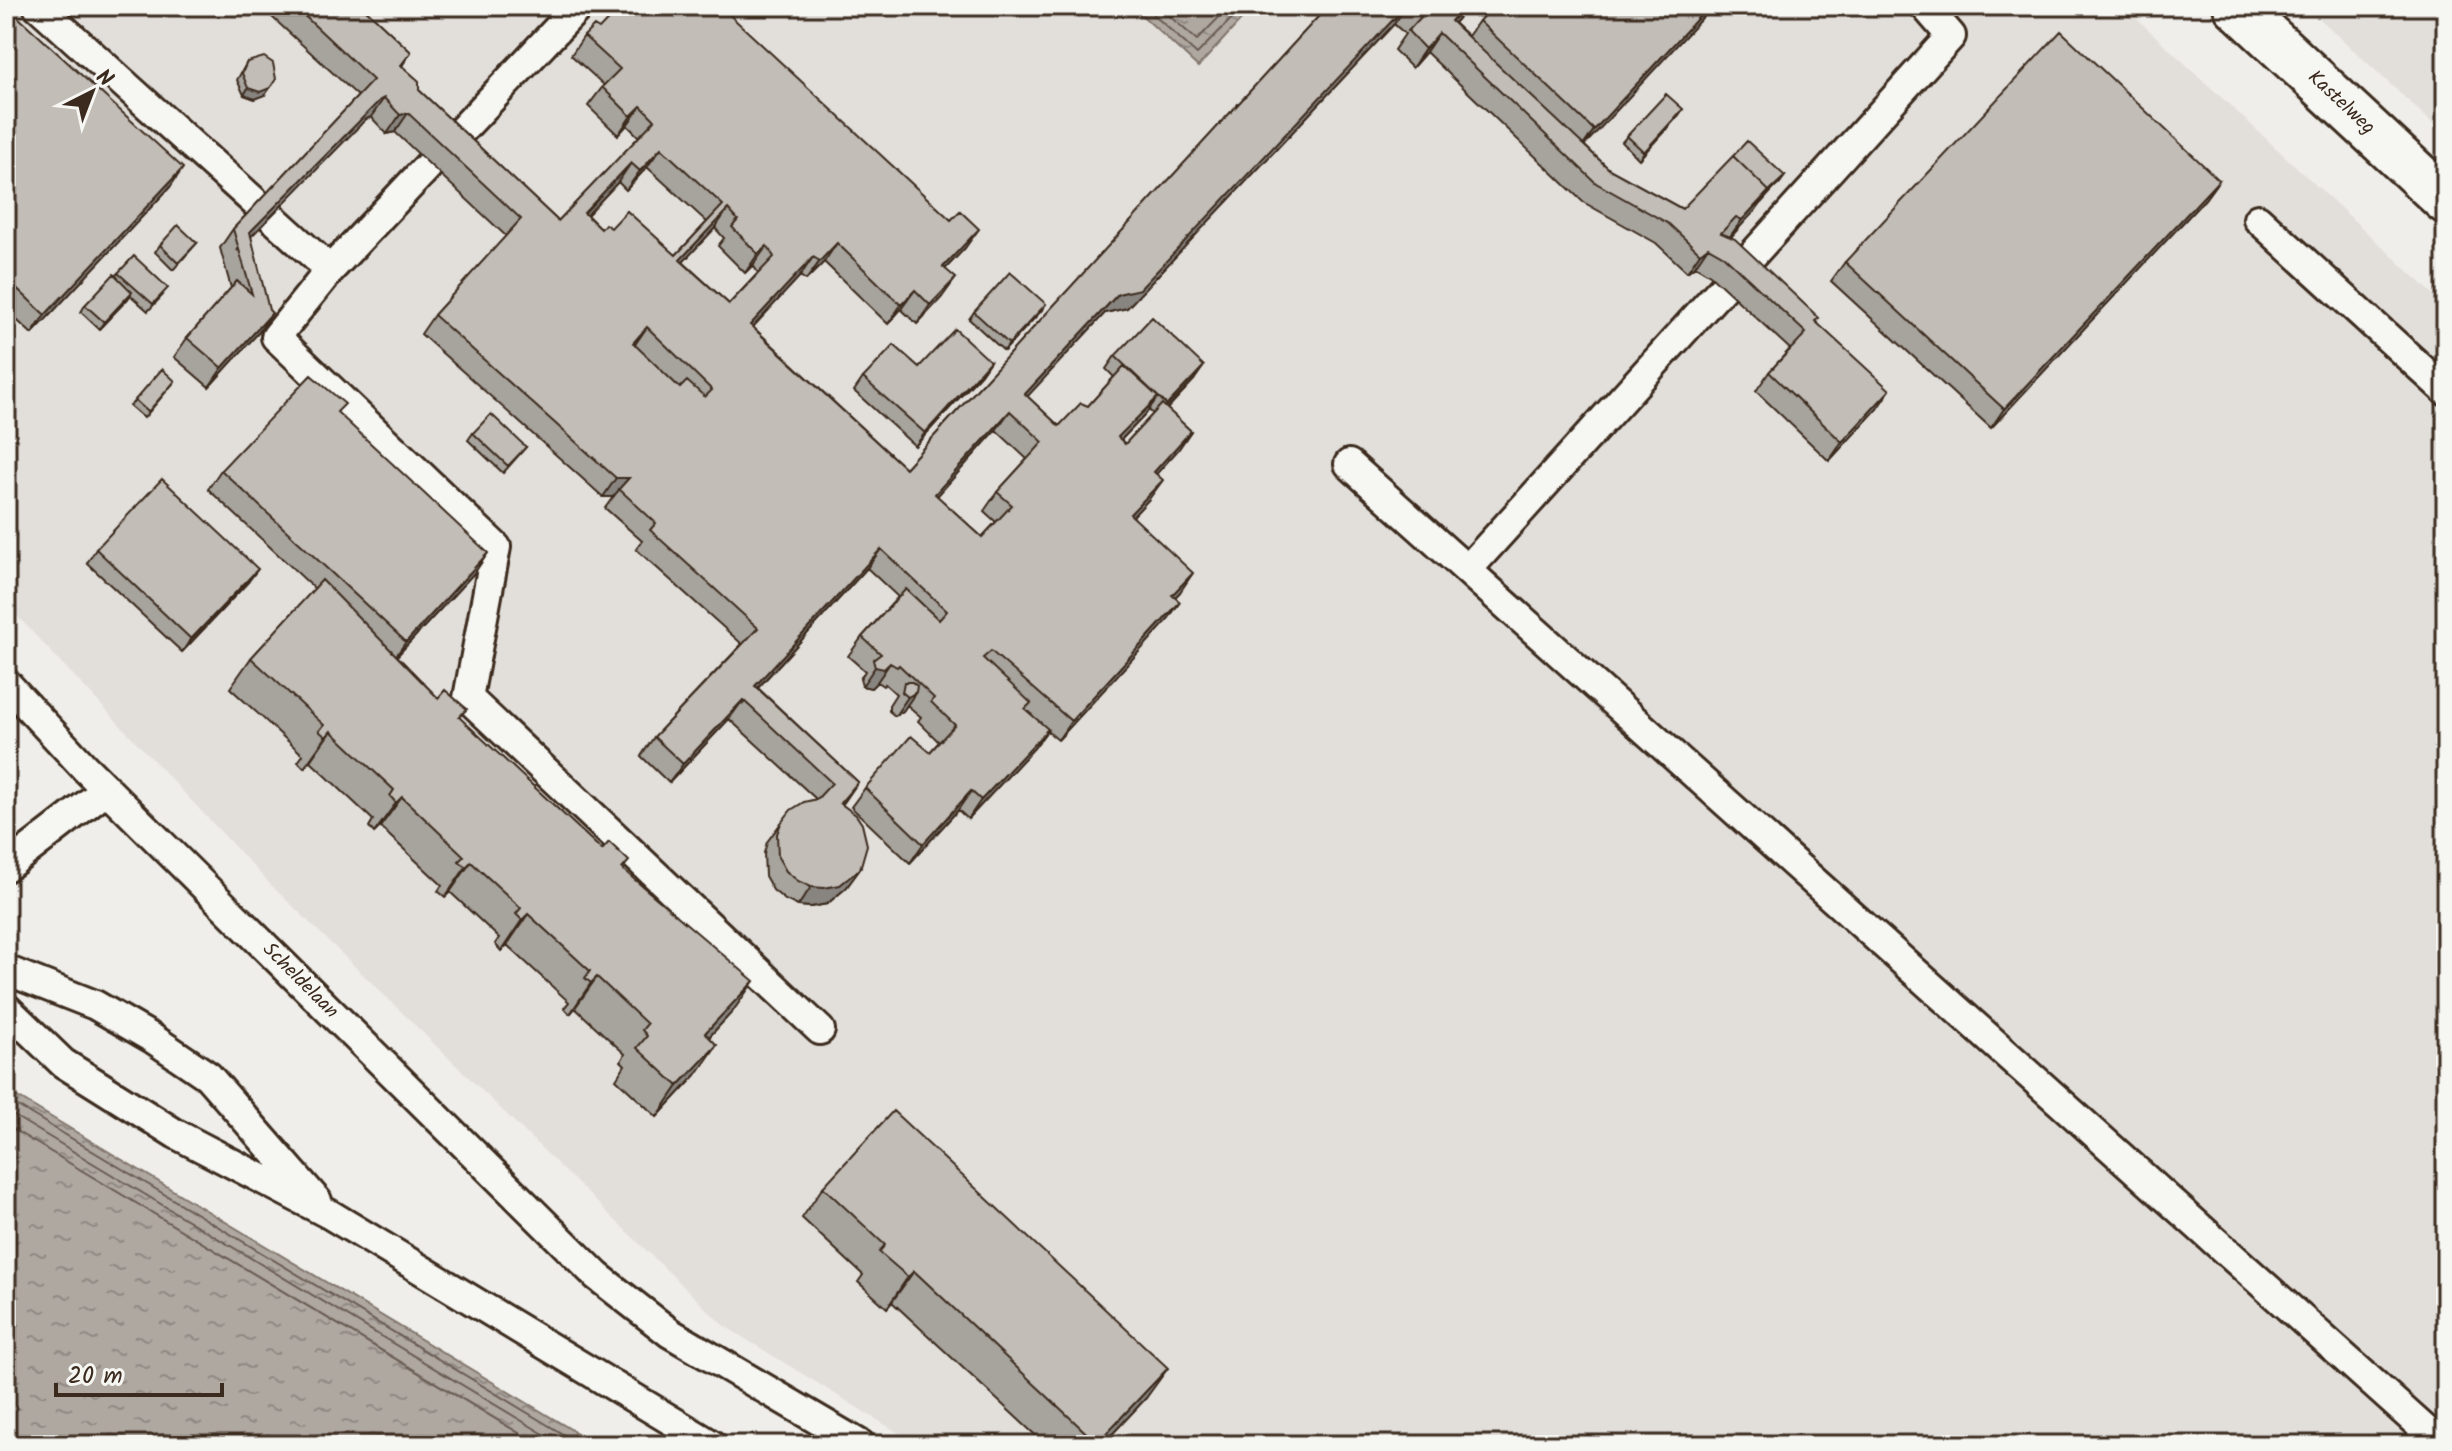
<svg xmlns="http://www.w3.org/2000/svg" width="2452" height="1451" viewBox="0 0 2452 1451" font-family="Kalam,sans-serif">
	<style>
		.built { fill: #e2dfdb }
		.water { fill: url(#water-ripples); stroke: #81766d; stroke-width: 2 }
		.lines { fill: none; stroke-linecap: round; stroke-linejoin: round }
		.shore { stroke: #695c52; stroke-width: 2 }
		.service-casing { stroke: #3b2a1e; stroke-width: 34 }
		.primary-casing { stroke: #3b2a1e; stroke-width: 50 }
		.service { stroke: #f6f6f2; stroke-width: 28 }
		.primary { stroke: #f6f6f2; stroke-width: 44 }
		.wall { fill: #a7a39d; stroke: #3b2a1e; stroke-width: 2; fill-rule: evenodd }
		.shaded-wall { fill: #888480; stroke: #3b2a1e; stroke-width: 2 }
		.building { fill: #c2bdb7; stroke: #3b2a1e; stroke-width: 2; fill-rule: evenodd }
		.labels { text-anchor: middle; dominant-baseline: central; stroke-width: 6; stroke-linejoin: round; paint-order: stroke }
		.street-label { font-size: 20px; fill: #3b2a1e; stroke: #f6f6f2 }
	</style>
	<defs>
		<pattern id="water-ripples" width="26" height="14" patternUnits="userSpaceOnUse" patternTransform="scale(2)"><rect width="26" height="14" fill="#afa8a1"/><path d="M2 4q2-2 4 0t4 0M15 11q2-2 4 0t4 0" fill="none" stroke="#908983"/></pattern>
	</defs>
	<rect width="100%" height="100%" fill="#efeeea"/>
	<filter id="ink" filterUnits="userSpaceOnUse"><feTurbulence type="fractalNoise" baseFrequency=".0125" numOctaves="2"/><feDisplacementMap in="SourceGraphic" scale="16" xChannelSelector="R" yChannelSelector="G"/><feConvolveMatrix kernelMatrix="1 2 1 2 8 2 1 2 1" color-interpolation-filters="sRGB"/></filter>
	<g filter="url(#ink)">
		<path class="built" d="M 6,6 L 2123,6 L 2446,306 L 2446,1445 L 918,1445 L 723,1325 L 270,884 L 6,604 Z
			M 2306,6 L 2446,6 L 2446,136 Z"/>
		<path class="water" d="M 1132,6 L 1254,6 L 1198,67 Z
			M 6,1090 L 597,1445 L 6,1445 Z"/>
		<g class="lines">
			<path class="shore" d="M 1144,6 L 1197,54 L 1244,6
				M 1158,6 L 1197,40 L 1230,6
				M 6,1099 L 581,1445
				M 6,1111 L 562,1445
				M 6,1125 L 539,1445"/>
			<g class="service-casing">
				<path id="service" d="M 38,6 L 330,270
					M 579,6 L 330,270 L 276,337 L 496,547 L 468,698 L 820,1030
					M 2258,219 L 2446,391
					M 1349,464 L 2442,1445
					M 1467,570 L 1951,36 L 1925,6
					M 6,683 L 85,768 L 597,1276 L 670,1333 L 861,1445
					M 6,867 L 107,789
					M 6,970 L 95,1005 L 152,1038 L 208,1076 L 317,1201
					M 6,1008 L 63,1063 L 176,1134 L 329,1214 L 712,1445"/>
			</g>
			<g class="primary-casing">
				<path id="primary" d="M 2236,6 L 2446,201"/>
			</g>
			<use href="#service" class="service"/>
			<use href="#primary" class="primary"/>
		</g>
		<path class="wall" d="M 6,6 L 170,187 L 32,334 L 6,310 Z
			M 260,6 L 362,6 L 411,52 L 402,66 L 419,90 L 558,221 L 639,137 L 627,125 L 618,135 L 588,106 L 604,85 L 571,55 L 584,36 L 965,248 L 945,269 L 942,297 L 917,324 L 901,309 L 888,324 L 824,262 L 806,280 L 800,276 L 753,327 L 905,468 L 1328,6 L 1469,6 L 1454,23 L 1468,36 L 1479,21 L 1713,6 L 1584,145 L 1609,169 L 1682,209 L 1785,176 L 1731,237 L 1816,322 L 1877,409 L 1829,461 L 1756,391 L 1769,372 L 1790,349 L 1710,275 L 1695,266 L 1687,272 L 1656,243 L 1583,202 L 1426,52 L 1412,68 L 1394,50 L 1405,34 L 1394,24 L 1127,308 L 1105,313 L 1027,396 L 1059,426 L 1088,406 L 1114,377 L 1106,369 L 1115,356 L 1194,380 L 1167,409 L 1191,431 L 1178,450 L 1156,474 L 1149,499 L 1133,516 L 1180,592 L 1175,597 L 1167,621 L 1058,740 L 1047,731 L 1034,748 L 968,819 L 958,810 L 910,863 L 851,807 L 865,788 L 930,752 L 939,742 L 918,721 L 921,717 L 907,705 L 903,711 L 895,716 L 889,711 L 889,705 L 896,694 L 885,684 L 883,686 L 877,682 L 871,688 L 862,686 L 860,679 L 865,671 L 848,656 L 862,637 L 898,597 L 867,568 L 758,688 L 858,782 L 842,805 L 860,869 L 846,888 L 827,904 L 811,907 L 798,906 L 785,900 L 773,890 L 765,876 L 764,853 L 767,842 L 781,823 L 816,799 L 729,719 L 669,783 L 641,756 L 654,737 L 742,644 L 636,549 L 642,541 L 605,508 L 613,497 L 603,497 L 421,334 L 434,315 L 506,236 L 395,132 L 387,134 L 371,117 L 366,119 L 251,236 L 259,332 L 209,387 L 174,357 L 187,338 L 231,288 L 220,248 L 233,229 L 358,96 ZM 647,167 L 707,222 L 676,255 L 611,228 L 601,229 L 587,215 L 618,182 L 626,190 ZM 715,228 L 724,238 L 718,246 L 745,273 L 753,265 L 758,273 L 729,304 L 683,262 ZM 1149,410 L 1153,414 L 1125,444 L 1121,440 L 1144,416 ZM 996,430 L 1027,459 L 997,492 L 984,511 L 996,522 L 982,537 L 937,496 Z
			M 247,62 L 265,95 L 255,99 L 244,95 L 237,80 Z
			M 1683,109 L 1678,116 L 1639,159 L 1622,142 L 1627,136 Z
			M 2219,180 L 2205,199 L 1991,428 L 1831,281 L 1845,262 Z
			M 197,243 L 173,270 L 155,252 L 160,245 Z
			M 118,273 L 163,295 L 148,311 L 130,295 L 99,329 L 81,312 L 85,305 Z
			M 1041,311 L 1004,351 L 969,319 L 974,312 Z
			M 990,361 L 981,374 L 915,446 L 854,391 L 863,378 L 919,367 Z
			M 175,381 L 144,418 L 130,406 L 135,400 Z
			M 473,433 L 526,447 L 503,473 L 468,440 Z
			M 221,470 L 475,572 L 397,656 L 438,698 L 623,870 L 733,1011 L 709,1037 L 696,1075 L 657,1117 L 616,1079 L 625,1065 L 621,1061 L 625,1054 L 575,1008 L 570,1014 L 564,1008 L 569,1002 L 507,945 L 501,951 L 495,944 L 499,938 L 450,892 L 445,897 L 438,891 L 442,885 L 380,827 L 374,833 L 369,827 L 373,820 L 310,761 L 304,768 L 298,762 L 303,755 L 230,688 L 251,658 L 315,589 L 208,489 Z
			M 96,549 L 248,582 L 182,652 L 87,563 Z
			M 823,1187 L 1146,1398 L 1102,1445 L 1046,1445 L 892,1302 L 887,1308 L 858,1282 L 863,1275 L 802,1218 Z"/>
		<path class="shaded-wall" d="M 1407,6 L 1394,24 L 1127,308 L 1105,313 L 1012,413 L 1025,394 L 1118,294 Z
			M 1465,6 L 1469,6 L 1442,36 L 1451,21 Z
			M 1709,6 L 1713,6 L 1581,149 L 1594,130 Z
			M 1439,33 L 1426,52 L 1412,68 L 1425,49 Z
			M 248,88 L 270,88 L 265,95 L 255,99 L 244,95 Z
			M 384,98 L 371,117 L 366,119 L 237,251 L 250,232 L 380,100 Z
			M 641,106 L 627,125 L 618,135 L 631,116 Z
			M 1683,109 L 1678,116 L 1639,159 L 1644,152 Z
			M 408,113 L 395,132 L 387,134 L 400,115 Z
			M 661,148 L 647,167 L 626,190 L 640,171 Z
			M 631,163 L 618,182 L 571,232 L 584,213 Z
			M 183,168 L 170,187 L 32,334 L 45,315 Z
			M 1785,176 L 1780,183 L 1763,199 L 1756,210 L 1728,239 L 1742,220 Z
			M 2219,180 L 2205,199 L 1991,428 L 2004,409 Z
			M 728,209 L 715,228 L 667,279 L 680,260 Z
			M 979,229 L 965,248 L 929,286 L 943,267 Z
			M 837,243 L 824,262 L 806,280 L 820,261 Z
			M 767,246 L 753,265 L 745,273 L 758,254 Z
			M 1708,247 L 1695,266 L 1687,272 L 1700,253 Z
			M 813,257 L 800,276 L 737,344 L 750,325 Z
			M 956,278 L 942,297 L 917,324 L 930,305 Z
			M 915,290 L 901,309 L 888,324 L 901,305 Z
			M 132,292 L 128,299 L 99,329 L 104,322 Z
			M 1046,304 L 1041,311 L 1004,351 L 1009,344 Z
			M 272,313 L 259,332 L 209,387 L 222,368 Z
			M 647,327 L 634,346 L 633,343 Z
			M 990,361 L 981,374 L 915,446 L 925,433 Z
			M 1204,366 L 1194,380 L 1158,418 L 1167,405 Z
			M 1890,390 L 1877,409 L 1829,461 L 1842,442 Z
			M 1158,397 L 1144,416 L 1105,456 L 1118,437 Z
			M 1010,411 L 996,430 L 922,513 L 935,494 Z
			M 1191,431 L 1178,450 L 1141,491 L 1154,472 Z
			M 616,478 L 629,478 L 613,497 L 603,497 Z
			M 1163,480 L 1149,499 L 1117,533 L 1130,514 Z
			M 881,549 L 867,568 L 742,705 L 755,686 Z
			M 488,553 L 475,572 L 392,661 L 406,642 Z
			M 258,569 L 248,582 L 182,652 L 191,639 Z
			M 1193,573 L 1180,592 L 1159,614 L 1172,595 Z
			M 1180,602 L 1167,621 L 1058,740 L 1071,721 Z
			M 890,663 L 877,682 L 871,688 L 862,686 L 875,667 Z
			M 916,692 L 903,711 L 895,716 L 908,697 Z
			M 743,700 L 729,719 L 669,783 L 683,764 Z
			M 1048,729 L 1034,748 L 968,819 L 981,800 Z
			M 331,731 L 310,761 L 304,768 L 326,737 Z
			M 858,782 L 845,801 L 827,822 L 840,803 Z
			M 971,791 L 958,810 L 910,863 L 923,844 Z
			M 402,797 L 380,827 L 374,833 L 396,803 Z
			M 471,862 L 450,892 L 445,897 L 466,867 Z
			M 860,869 L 846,888 L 827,904 L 811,907 L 798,906 L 811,887 Z
			M 528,914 L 507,945 L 501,951 L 522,920 Z
			M 597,977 L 575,1008 L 570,1014 L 591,983 Z
			M 754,981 L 733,1011 L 684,1064 L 705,1033 Z
			M 717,1045 L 696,1075 L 657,1117 L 678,1086 Z
			M 914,1271 L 892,1302 L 887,1308 L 908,1277 Z
			M 1168,1368 L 1146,1398 L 1102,1445 L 1095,1445 Z"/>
		<path class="building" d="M 6,6 L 183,168 L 45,315 L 6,278 Z
			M 294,6 L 362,6 L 411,52 L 401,65 L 419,81 L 419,90 L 558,221 L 655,120 L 641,106 L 631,116 L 602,87 L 620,69 L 584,36 L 594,26 L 599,29 L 621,6 L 720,6 L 951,220 L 960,211 L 979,229 L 943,267 L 956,278 L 930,305 L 915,290 L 901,305 L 837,243 L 820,261 L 813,257 L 750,325 L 905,468 L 1328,6 L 1406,6 L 1140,289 L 1118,294 L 1025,394 L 1059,426 L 1081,403 L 1088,406 L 1124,366 L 1158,397 L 1118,437 L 1125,444 L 1162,404 L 1191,431 L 1154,472 L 1163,480 L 1130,514 L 1193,573 L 1172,595 L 1180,602 L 1071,721 L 991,651 L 983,658 L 1031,703 L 1025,709 L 1048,729 L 981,800 L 971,791 L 923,844 L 865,788 L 911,736 L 930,752 L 955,725 L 931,702 L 934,698 L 899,665 L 897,667 L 890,663 L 884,669 L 875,667 L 873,660 L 881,654 L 862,637 L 906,589 L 939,620 L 947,611 L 881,549 L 755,686 L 858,782 L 840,803 L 856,815 L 862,824 L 867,845 L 860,869 L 840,885 L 824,888 L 811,887 L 798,881 L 786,871 L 778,857 L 777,834 L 781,823 L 791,810 L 804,802 L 817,799 L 832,783 L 743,700 L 683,764 L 654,737 L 758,628 L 650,530 L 656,523 L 619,489 L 629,478 L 616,478 L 434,315 L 521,219 L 408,113 L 400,115 L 384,98 L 380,100 L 250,232 L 269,310 L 272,313 L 222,368 L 187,338 L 237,281 L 252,294 L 233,229 L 373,80 ZM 661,148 L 723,205 L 676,255 L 627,211 L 611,228 L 605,224 L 601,229 L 584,213 L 631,163 L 640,171 ZM 728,209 L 738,220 L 732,227 L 758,254 L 767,246 L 774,257 L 729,304 L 680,260 ZM 647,327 L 712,390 L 705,397 L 687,381 L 680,388 L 633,343 ZM 1010,411 L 1043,442 L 997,492 L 1012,505 L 982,537 L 935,494 Z
			M 1409,6 L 1465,6 L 1451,21 L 1609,169 L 1682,209 L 1733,156 L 1769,191 L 1742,220 L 1736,217 L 1721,233 L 1735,239 L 1819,318 L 1815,321 L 1890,390 L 1842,442 L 1769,372 L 1806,333 L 1724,256 L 1708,247 L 1700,253 L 1669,224 L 1596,183 L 1439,33 L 1425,49 L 1408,31 L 1421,17 Z
			M 1492,6 L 1709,6 L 1594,130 L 1479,21 Z
			M 2061,31 L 2219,180 L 2004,409 L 1845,262 Z
			M 264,57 L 273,63 L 276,79 L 270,88 L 260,92 L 248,88 L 242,73 L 247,62 Z
			M 1666,94 L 1683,109 L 1644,152 L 1627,136 Z
			M 1747,141 L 1785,176 L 1767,193 L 1769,191 L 1733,156 Z
			M 178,225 L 197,243 L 178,263 L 160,245 Z
			M 134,256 L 168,288 L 153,304 L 118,273 Z
			M 1010,272 L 1046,304 L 1009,344 L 974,312 Z
			M 114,274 L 132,292 L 104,322 L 85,305 Z
			M 1152,317 L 1204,366 L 1167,405 L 1115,356 Z
			M 955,329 L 990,361 L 925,433 L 863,378 L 894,345 L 919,367 Z
			M 162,369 L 175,381 L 148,412 L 135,400 Z
			M 311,375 L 345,404 L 337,412 L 488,553 L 406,642 L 221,470 Z
			M 491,414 L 526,447 L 508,466 L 473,433 Z
			M 162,479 L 258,569 L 191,639 L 96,549 Z
			M 322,580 L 438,698 L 445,690 L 467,709 L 459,717 L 602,850 L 609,842 L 629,861 L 622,869 L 754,981 L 705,1033 L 717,1045 L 678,1086 L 637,1048 L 647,1036 L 642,1030 L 647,1024 L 597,977 L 591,983 L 585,978 L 590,971 L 528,914 L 522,920 L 516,914 L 521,908 L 471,862 L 466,867 L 459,861 L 464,856 L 402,797 L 396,803 L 390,796 L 394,790 L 331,731 L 326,737 L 319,731 L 324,725 L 251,658 Z
			M 904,682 L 912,682 L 917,686 L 916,692 L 908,697 L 902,692 Z
			M 893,1111 L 1168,1368 L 1097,1443 L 914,1271 L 908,1277 L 879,1252 L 885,1245 L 823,1187 Z"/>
	</g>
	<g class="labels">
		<g class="street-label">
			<text transform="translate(2341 103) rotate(43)">Kastelweg</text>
			<text transform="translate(300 981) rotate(45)">Scheldelaan</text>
		</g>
	</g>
	<rect width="2452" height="1451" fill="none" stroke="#f6f6f2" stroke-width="32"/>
	<rect x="16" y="16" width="2420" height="1419" fill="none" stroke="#3b2a1e" stroke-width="3" filter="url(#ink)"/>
	<g transform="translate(92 92) rotate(42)" stroke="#f6f6f2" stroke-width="6" paint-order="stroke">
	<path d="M0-6L14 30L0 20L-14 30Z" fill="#3b2a1e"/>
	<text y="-12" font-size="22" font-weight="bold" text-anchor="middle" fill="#3b2a1e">N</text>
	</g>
	<path d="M56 1383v12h166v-12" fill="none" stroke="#3b2a1e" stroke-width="4"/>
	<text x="68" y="1383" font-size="24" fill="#3b2a1e" stroke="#f6f6f2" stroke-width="6" paint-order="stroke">20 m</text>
</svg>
